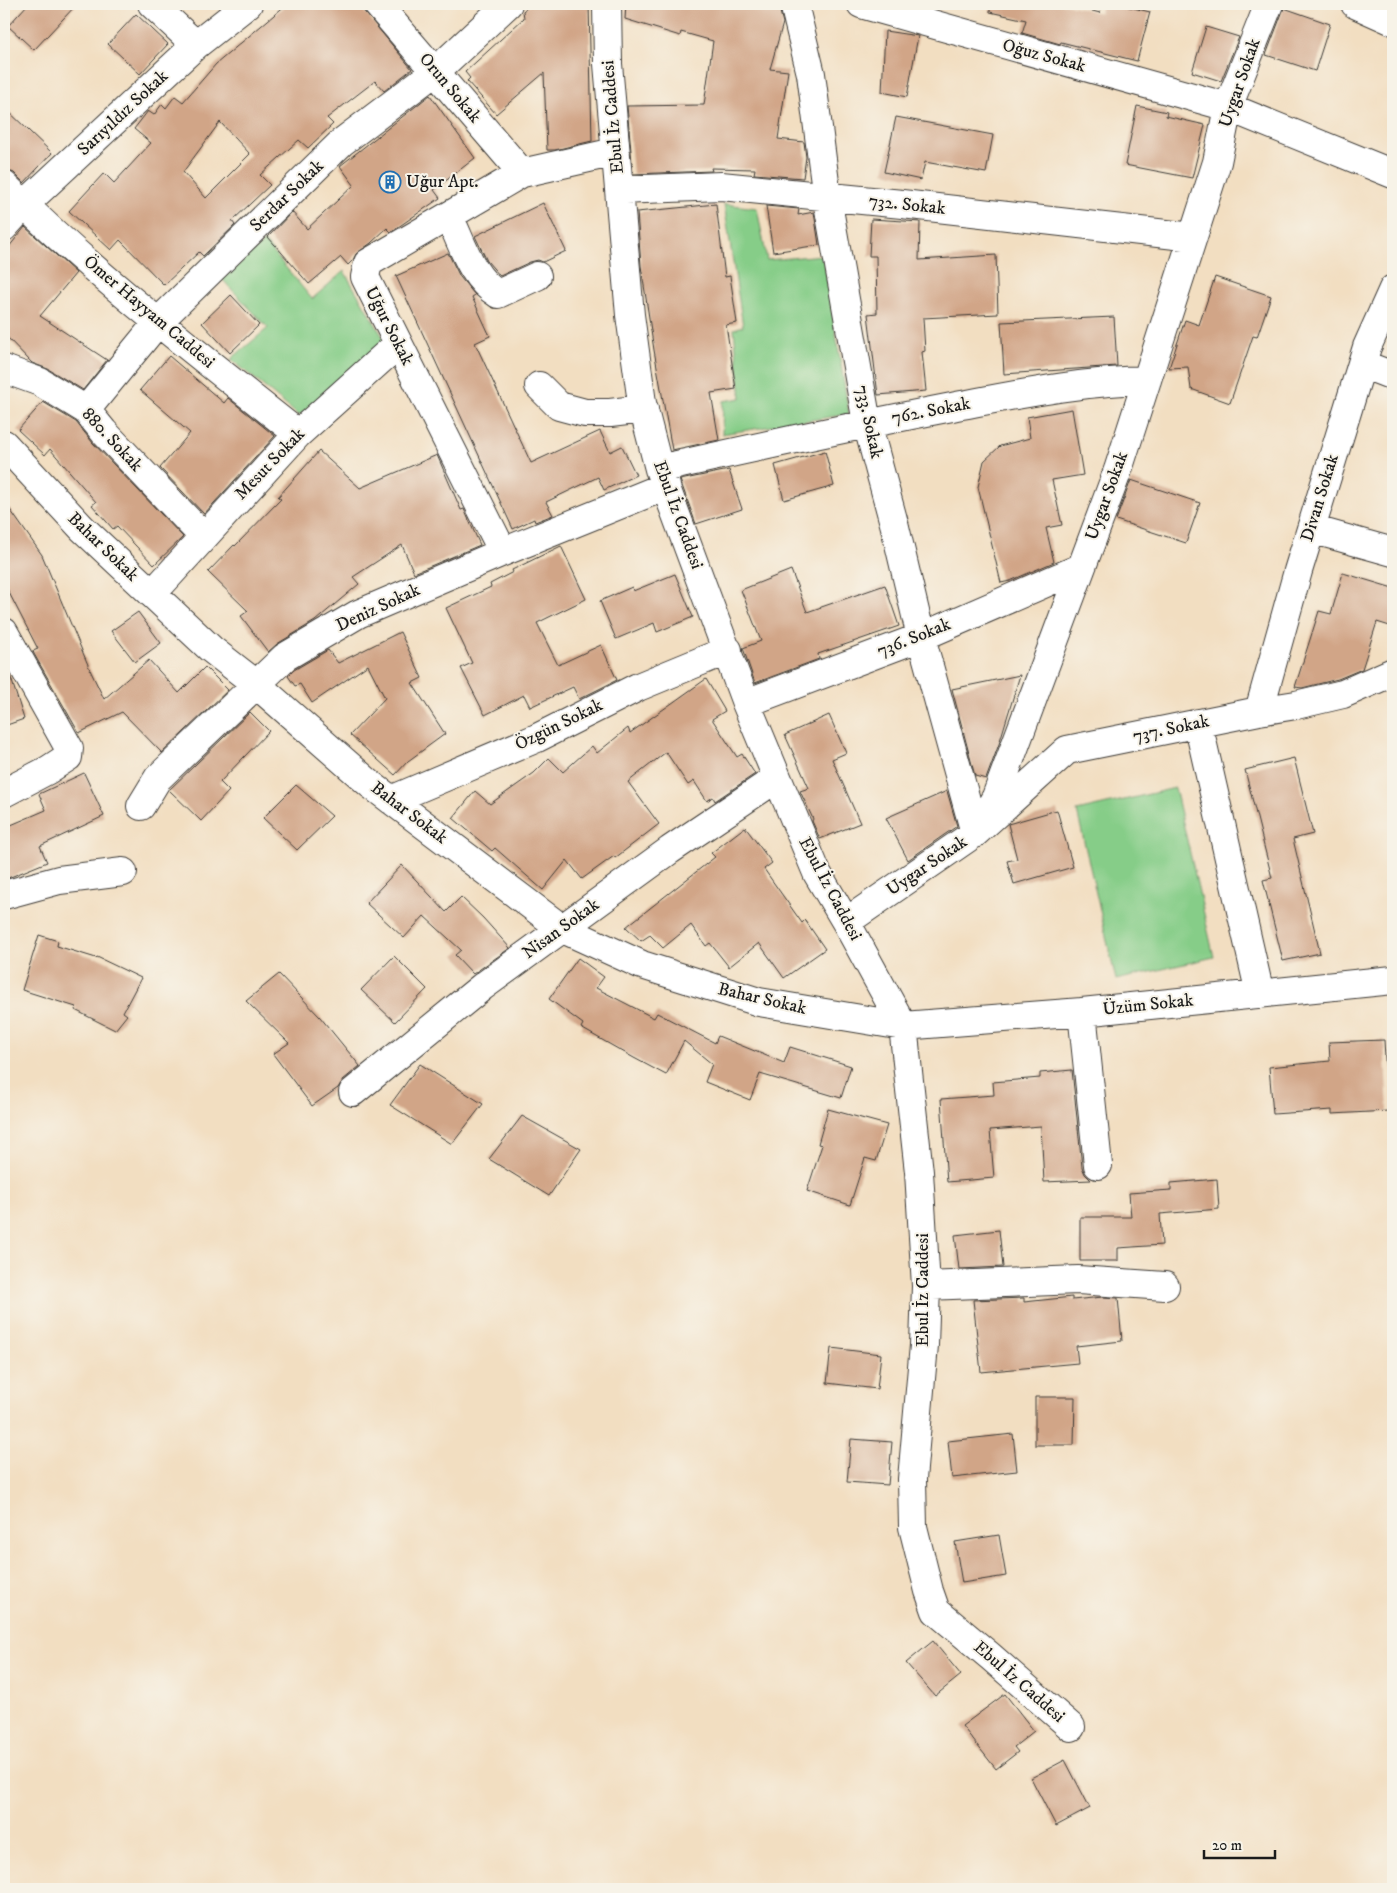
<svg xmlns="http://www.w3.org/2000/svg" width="1397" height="1893" viewBox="0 0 1397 1893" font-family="'IM FELL DW Pica',serif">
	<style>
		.green { fill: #86cd88; stroke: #517452 }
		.building { fill: #d1a587; fill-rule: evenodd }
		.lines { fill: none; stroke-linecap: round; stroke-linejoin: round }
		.minor-casing { stroke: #3c3935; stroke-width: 30 }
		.minor { stroke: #fff; stroke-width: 28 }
		.labels { text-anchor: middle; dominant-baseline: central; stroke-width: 4; stroke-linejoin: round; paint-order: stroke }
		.street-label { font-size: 18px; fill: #1c1c1c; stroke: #f7f3e8 }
		.poi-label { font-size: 18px; fill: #1c1c1c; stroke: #f7f3e8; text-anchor: start }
	</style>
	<rect width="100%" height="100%" fill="#f7f3e8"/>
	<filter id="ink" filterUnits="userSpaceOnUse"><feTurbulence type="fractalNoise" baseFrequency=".02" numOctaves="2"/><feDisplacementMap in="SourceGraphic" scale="10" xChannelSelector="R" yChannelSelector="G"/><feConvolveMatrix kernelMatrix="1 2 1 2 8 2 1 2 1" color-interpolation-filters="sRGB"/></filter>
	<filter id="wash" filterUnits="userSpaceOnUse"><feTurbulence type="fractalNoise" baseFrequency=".0096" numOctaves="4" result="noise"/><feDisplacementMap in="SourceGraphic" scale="20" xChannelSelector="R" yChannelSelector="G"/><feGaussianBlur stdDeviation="1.12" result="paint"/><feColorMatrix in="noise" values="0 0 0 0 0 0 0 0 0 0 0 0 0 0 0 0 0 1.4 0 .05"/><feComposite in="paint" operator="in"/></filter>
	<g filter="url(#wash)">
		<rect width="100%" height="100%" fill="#f2dec1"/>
		<path class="green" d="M 724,204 L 757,208 L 767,260 L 823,255 L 849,414 L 722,434 L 723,401 L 741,398 L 734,329 L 743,326 Z
			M 264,241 L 312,299 L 344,271 L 386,342 L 299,416 L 231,359 L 268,328 L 222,279 Z
			M 1175,788 L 1214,957 L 1116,980 L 1077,811 Z"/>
		<g id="blocks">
			<path class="building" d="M 28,4 L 77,4 L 34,50 L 8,26 Z
				M 287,4 L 358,4 L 412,69 L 384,91 L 375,81 L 327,118 L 333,124 L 308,148 L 299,140 L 260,175 L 270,185 L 232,221 L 235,225 L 203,256 L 199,252 L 164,285 L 120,240 L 111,250 L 69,211 L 104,173 L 114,183 L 151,143 L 134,129 L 148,111 L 154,115 L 162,104 L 166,108 L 175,96 L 183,102 L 216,64 ZM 220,122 L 250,154 L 206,198 L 183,172 Z
				M 531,4 L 589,4 L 592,141 L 555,150 L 547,150 L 544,73 L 496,114 L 467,81 L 470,78 L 465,72 L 524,18 L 523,11 Z
				M 626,4 L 762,4 L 779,8 L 783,23 L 770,69 L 788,71 L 778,139 L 804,142 L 806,157 L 803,178 L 754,174 L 755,169 L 711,168 L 712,171 L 633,174 L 627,106 L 704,105 L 713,41 L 681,32 L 680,36 L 625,19 Z
				M 990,4 L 1066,4 L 1100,13 L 1102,4 L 1117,4 L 1150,12 L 1137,61 L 1061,42 L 1060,44 L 1022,33 L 1026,20 L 990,12 Z
				M 1284,8 L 1330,24 L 1315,71 L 1266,55 Z
				M 136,14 L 168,44 L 140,74 L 108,44 Z
				M 1206,27 L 1239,37 L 1221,81 L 1192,72 Z
				M 885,31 L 918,36 L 907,97 L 882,92 Z
				M 430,95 L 475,158 L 434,190 L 440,198 L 391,232 L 387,228 L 371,243 L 356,254 L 353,260 L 348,265 L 341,257 L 309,284 L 268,237 L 292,212 L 307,229 L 354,185 L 340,166 Z
				M 1137,106 L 1167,112 L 1166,116 L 1205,125 L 1192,178 L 1125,165 Z
				M 4,107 L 52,153 L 24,183 L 14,173 L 4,169 Z
				M 896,117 L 993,135 L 986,173 L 925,162 L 921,180 L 884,172 Z
				M 543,203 L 566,251 L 543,262 L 538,260 L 530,262 L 500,276 L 487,261 L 475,236 Z
				M 716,204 L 725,277 L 730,276 L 737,323 L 726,325 L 736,389 L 711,393 L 719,440 L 672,450 L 654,350 L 641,266 L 637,212 Z
				M 766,206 L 799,209 L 798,215 L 814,212 L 819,245 L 773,252 Z
				M 871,219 L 920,222 L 919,260 L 996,255 L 998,314 L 923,318 L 925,351 L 922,352 L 926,391 L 878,395 L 868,314 L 877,313 L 876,256 L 869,256 Z
				M 25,227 L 76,273 L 40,316 L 107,360 L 83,390 L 48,369 L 32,363 L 4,334 L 4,253 Z
				M 448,253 L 460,277 L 475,295 L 472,297 L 490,336 L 475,343 L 531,463 L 600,431 L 610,452 L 622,446 L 636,475 L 604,490 L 598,477 L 546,502 L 553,515 L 535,522 L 534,519 L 513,529 L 396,276 Z
				M 1215,277 L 1271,296 L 1257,337 L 1253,336 L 1230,403 L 1191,389 L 1188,367 L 1169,368 L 1185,320 L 1199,325 Z
				M 231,295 L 259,325 L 230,353 L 202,323 Z
				M 1114,317 L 1117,366 L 1004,374 L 1001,322 Z
				M 169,356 L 224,403 L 228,398 L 275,436 L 204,514 L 160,468 L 190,433 L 140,390 Z
				M 43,402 L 76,422 L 93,443 L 183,537 L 154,565 L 117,526 L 113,529 L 92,505 L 96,502 L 50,449 L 45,455 L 18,430 Z
				M 1072,409 L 1083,475 L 1052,480 L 1062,525 L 1046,528 L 1054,562 L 1010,581 L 1001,583 L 978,487 L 984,461 L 1000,446 L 1030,438 L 1027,417 Z
				M 319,451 L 360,488 L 437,455 L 461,510 L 464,509 L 480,545 L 414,573 L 402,545 L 353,577 L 359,584 L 315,621 L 277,644 L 268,652 L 241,616 L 248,611 L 208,572 L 234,545 L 235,546 L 281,499 L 278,497 Z
				M 825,451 L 834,486 L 784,500 L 775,465 Z
				M 729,470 L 742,509 L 696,524 L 680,480 Z
				M 1131,480 L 1200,503 L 1186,543 L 1116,520 Z
				M 4,501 L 42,555 L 91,672 L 104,699 L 149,660 L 179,693 L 205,667 L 228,690 L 162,753 L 122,712 L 79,733 L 34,654 L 33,651 L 38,649 L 4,583 Z
				M 561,546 L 586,599 L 537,623 L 558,665 L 601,645 L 617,680 L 579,699 L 573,687 L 530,707 L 524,695 L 485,715 L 461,668 L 472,663 L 446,608 L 491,587 L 490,584 L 513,572 L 512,570 Z
				M 791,570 L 807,612 L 885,585 L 899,626 L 818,654 L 819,659 L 755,683 L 743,648 L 761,641 L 741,590 Z
				M 1343,573 L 1393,588 L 1393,627 L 1377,622 L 1362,669 L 1338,679 L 1302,688 L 1295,687 L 1319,611 L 1331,614 Z
				M 675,574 L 693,617 L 657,632 L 654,623 L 616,639 L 600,601 L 632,587 L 633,591 Z
				M 138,612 L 161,643 L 135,662 L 111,631 Z
				M 400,632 L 422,678 L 412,683 L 445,734 L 408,761 L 395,775 L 350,735 L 385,698 L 368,665 L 312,703 L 300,684 L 295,686 L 288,676 L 294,670 L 328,650 L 338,663 Z
				M 6,667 L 10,675 L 24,719 L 4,726 L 4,668 Z
				M 1020,675 L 999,744 L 986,779 L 975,776 L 952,689 Z
				M 706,679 L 725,711 L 712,719 L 737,757 L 742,754 L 755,774 L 715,801 L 713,797 L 707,801 L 694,781 L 688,785 L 666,752 L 628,782 L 659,824 L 615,858 L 614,856 L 582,879 L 567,860 L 543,890 L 495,848 L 492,851 L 453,818 L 475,791 L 490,804 L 534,773 L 549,758 L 563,772 L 592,746 L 597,753 L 628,728 L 630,733 Z
				M 250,712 L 269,731 L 220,782 L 229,791 L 201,821 L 169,790 Z
				M 829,715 L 846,753 L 832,759 L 860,823 L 820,839 L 812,821 L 813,819 L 800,791 L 809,788 L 785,735 Z
				M 1294,758 L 1313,834 L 1293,839 L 1320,953 L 1283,961 L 1263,880 L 1272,878 L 1245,770 Z
				M 84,773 L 104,816 L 40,846 L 47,862 L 8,878 L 4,868 L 4,828 L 46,810 L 39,794 Z
				M 296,785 L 332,816 L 297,850 L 263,818 Z
				M 947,791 L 957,826 L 908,860 L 886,818 Z
				M 1057,810 L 1073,867 L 1014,884 L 1007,861 L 1017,859 L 1008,824 Z
				M 745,827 L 772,863 L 764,869 L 802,923 L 805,920 L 825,949 L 784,978 L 759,943 L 729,967 L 710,943 L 706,946 L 691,925 L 663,948 L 650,935 L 641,941 L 626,927 L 715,857 L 711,853 Z
				M 402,865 L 446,912 L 461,897 L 483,918 L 510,948 L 473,974 L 455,955 L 461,950 L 424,916 L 404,938 L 366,903 Z
				M 39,935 L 58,941 L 57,946 L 96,958 L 97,957 L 141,978 L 123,1012 L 127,1015 L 115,1030 L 75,1010 L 76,1007 L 22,990 Z
				M 394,956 L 427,989 L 395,1022 L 361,990 Z
				M 578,958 L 604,977 L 596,988 L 654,1018 L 657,1013 L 715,1043 L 718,1036 L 784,1063 L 790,1047 L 851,1066 L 841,1098 L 760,1074 L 750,1100 L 705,1082 L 712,1064 L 684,1041 L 666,1075 L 634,1058 L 581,1028 L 583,1024 L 549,999 Z
				M 279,974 L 320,1017 L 360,1066 L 343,1080 L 338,1088 L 312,1106 L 273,1054 L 289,1043 L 246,1001 Z
				M 1384,1040 L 1388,1111 L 1332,1114 L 1332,1110 L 1273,1114 L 1269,1067 L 1330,1061 L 1329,1042 Z
				M 420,1064 L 483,1104 L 452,1144 L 390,1105 Z
				M 1072,1070 L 1082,1167 L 1085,1174 L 1091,1180 L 1044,1182 L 1041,1126 L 990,1130 L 994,1178 L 947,1182 L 941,1099 L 994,1095 L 993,1082 L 1040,1078 L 1040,1073 Z
				M 828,1109 L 887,1125 L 876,1161 L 865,1158 L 850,1205 L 807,1191 L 822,1145 L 818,1144 Z
				M 522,1116 L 581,1149 L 549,1196 L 489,1159 Z
				M 1217,1179 L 1219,1209 L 1160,1214 L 1162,1245 L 1118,1248 L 1118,1261 L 1080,1261 L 1080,1217 L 1131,1217 L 1129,1193 L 1171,1190 L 1171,1183 Z
				M 999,1230 L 1003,1267 L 959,1269 L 955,1235 Z
				M 1072,1297 L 1072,1300 L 1103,1297 L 1118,1298 L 1122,1341 L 1076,1346 L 1078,1363 L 981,1372 L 973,1300 L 1024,1298 L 1024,1302 Z
				M 831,1348 L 881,1354 L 877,1389 L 827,1383 Z
				M 1035,1397 L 1075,1397 L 1074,1445 L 1035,1445 Z
				M 1013,1434 L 1017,1471 L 952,1478 L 948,1441 Z
				M 851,1439 L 892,1442 L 888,1485 L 847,1482 Z
				M 999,1535 L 1006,1576 L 962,1583 L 955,1542 Z
				M 933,1641 L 961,1675 L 935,1696 L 906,1663 Z
				M 1005,1694 L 1034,1731 L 1014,1747 L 1018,1752 L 996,1769 L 962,1726 Z
				M 1065,1760 L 1090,1808 L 1056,1826 L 1031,1778 Z"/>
		</g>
	</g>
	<g filter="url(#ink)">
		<use href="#blocks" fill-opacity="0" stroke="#3c3935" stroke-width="1"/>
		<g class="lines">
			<g class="minor-casing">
				<path id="minor" d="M 152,4 L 196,45
					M 377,4 L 522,173
					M 607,4 L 608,64 L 630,315 L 642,403 L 659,469 L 746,703 L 817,873 L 846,922 L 903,1026 L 919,1172 L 926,1286 L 924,1345 L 912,1479 L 913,1527 L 929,1591 L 936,1611 L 991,1657 L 1071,1727
					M 794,4 L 811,74 L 827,198 L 867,423 L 895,527 L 921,637 L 975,833 L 1067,750 L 1259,711 L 1296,705 L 1343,694 L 1393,672
					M 861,4 L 1228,107 L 1393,174
					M 1355,4 L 1393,21
					M 4,185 C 95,276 198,354 298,434
					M 619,190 L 721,186 L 902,204 L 1193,237
					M 449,216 C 462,243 471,278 498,294 L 537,276
					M 4,227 L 24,205 L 196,45 L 248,4
					M 1362,364 L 1393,376
					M 4,369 L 40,382 L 86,410 L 104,432 L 203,536
					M 539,386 L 559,406 L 585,413 L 610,413 L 644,409
					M 86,410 L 158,322 L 342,142 L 436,71 L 508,4
					M 4,444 L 82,528 L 211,649 L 256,684 L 370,784 L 561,928 L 642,965 L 759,1002 L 903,1026 L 1082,1012 L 1393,980
					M 659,469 C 757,447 854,426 952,407 C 1016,395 1081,381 1147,380
					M 1311,529 L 1393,552
					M 503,552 L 365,277 L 368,263 L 522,173 L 615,152
					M 152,594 L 298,434 L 398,344
					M 4,632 L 69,748 L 68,757 L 48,770 L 4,793
					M 746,703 L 921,637 L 1080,568
					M 1259,711 L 1298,571 L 1367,347 L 1393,289
					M 1198,723 L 1260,994
					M 391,800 L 537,738 L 638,687 L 728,650
					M 141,806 L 158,778 L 285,657 L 358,614 L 503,552 L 666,486
					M 4,895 L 59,880 L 123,872
					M 846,922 L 975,833 L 996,797 L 1118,470 L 1217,162 L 1228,107 L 1269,4
					M 1082,1012 L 1098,1165
					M 353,1092 L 482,987 L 670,850 L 777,778
					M 926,1286 L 1078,1280 L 1165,1286"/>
			</g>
			<use href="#minor" class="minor"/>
		</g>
	</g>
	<defs>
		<g id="building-ring" transform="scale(1.125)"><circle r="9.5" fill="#f7f3e8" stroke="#1f6fb2" stroke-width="1.5"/><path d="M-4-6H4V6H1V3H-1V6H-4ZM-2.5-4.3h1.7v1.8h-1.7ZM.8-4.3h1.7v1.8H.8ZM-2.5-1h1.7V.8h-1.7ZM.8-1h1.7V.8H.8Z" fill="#1f6fb2"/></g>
	</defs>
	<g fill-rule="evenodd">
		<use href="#building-ring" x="390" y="182"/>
	</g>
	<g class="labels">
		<g class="street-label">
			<text transform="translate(1044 56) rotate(15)">Oğuz Sokak</text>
			<text transform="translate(1240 83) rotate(-71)">Uygar Sokak</text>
			<text transform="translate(450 88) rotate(50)">Orun Sokak</text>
			<text transform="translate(123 113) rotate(-43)">Sarıyıldız Sokak</text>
			<text transform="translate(613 117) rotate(-95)">Ebul İz Caddesi</text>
			<text transform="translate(287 196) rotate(-44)">Serdar Sokak</text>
			<text transform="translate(907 205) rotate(6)">732. Sokak</text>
			<text transform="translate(149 312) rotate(40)">Ömer Hayyam Caddesi</text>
			<text transform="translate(389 326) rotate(63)">Uğur Sokak</text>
			<text transform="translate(931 411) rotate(-11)">762. Sokak</text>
			<text transform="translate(869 422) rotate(78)">733. Sokak</text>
			<text transform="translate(112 440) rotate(47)">880. Sokak</text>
			<text transform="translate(270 464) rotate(-46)">Mesut Sokak</text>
			<text transform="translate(1107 496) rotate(-70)">Uygar Sokak</text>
			<text transform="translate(1320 498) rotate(-73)">Divan Sokak</text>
			<text transform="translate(678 515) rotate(70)">Ebul İz Caddesi</text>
			<text transform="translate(103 547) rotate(44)">Bahar Sokak</text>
			<text transform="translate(378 608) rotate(-25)">Deniz Sokak</text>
			<text transform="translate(914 638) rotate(-22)">736. Sokak</text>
			<text transform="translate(559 725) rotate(-26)">Özgün Sokak</text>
			<text transform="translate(1171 729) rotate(-12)">737. Sokak</text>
			<text transform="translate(409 813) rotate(37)">Bahar Sokak</text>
			<text transform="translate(927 866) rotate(-34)">Uygar Sokak</text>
			<text transform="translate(830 889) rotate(62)">Ebul İz Caddesi</text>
			<text transform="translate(561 929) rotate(-36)">Nisan Sokak</text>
			<text transform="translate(762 999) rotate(13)">Bahar Sokak</text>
			<text transform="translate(1148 1005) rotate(-6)">Üzüm Sokak</text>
			<text transform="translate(923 1290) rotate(-90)">Ebul İz Caddesi</text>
			<text transform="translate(1019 1682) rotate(41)">Ebul İz Caddesi</text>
		</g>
		<g class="poi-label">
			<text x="406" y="182">Uğur Apt.</text>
		</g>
	</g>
	<rect width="1397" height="1893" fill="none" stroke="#f7f3e8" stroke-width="20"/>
	<path d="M1204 1850v8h71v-8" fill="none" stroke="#1c1c1c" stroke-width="2.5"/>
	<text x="1212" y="1850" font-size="15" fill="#1c1c1c" stroke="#f7f3e8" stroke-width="4" paint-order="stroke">20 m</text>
</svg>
